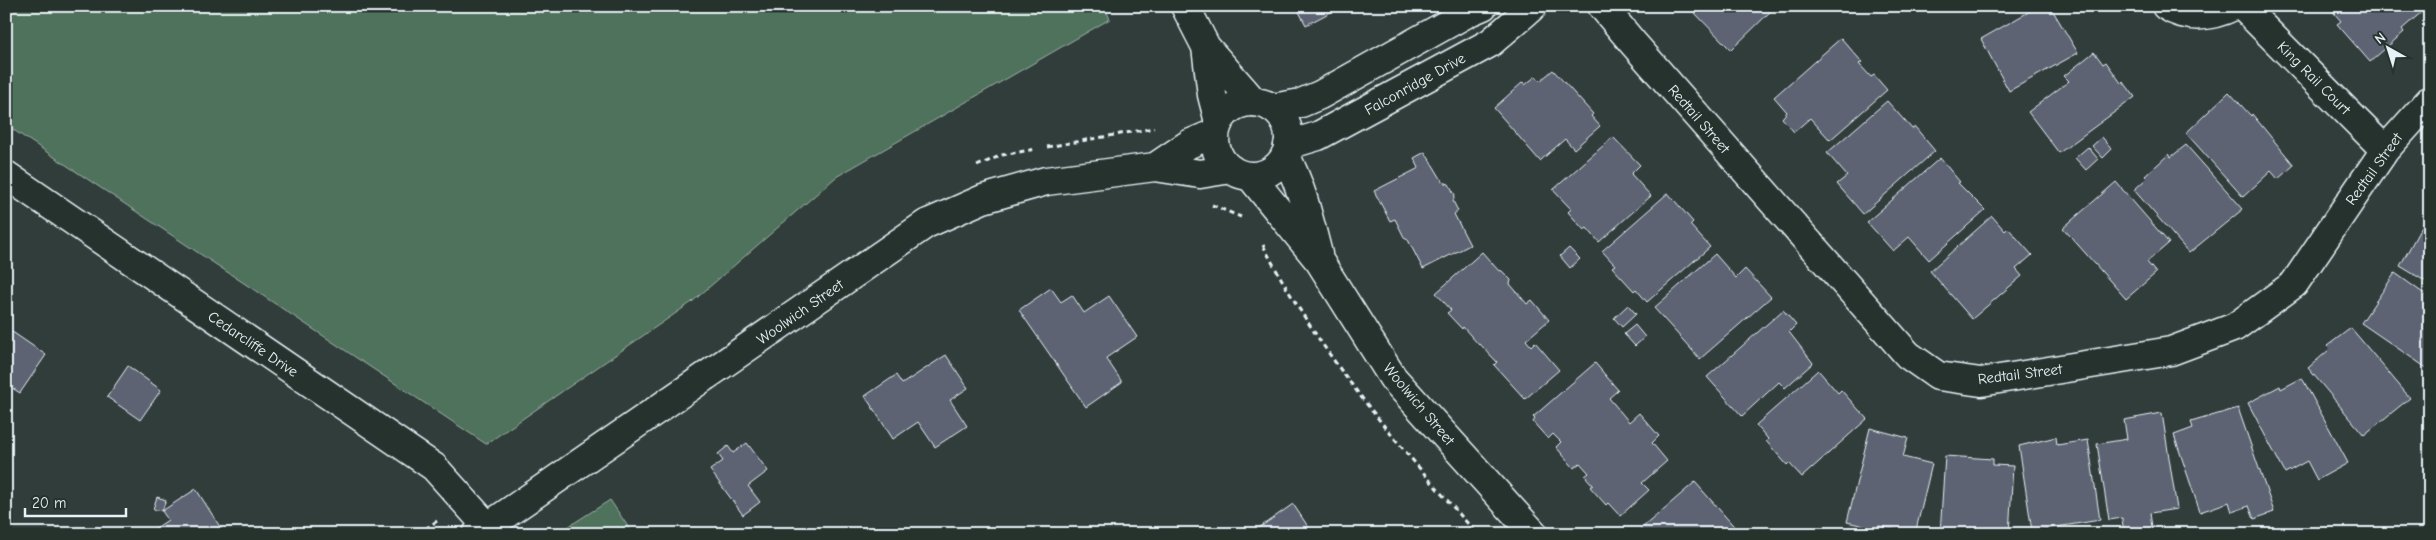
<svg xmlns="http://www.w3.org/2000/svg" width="2436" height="540" viewBox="0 0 2436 540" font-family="'Comic Neue',sans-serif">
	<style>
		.green { fill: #50725c; stroke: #9cb2aa }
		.building { fill: #5d6472; stroke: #e8f1f8 }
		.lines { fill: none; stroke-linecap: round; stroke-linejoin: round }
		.street-casing { stroke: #e8f1f8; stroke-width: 31 }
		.secondary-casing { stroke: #e8f1f8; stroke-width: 31 }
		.path { stroke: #e8f1f8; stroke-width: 3; stroke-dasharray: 5 4; stroke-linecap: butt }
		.street { stroke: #26332d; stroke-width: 28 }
		.secondary { stroke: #26332d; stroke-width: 28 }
		.labels { text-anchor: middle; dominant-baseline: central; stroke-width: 4; stroke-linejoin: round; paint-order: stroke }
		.street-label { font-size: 15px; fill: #e8f1f8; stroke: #26332d }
	</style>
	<rect width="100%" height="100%" fill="#313d3b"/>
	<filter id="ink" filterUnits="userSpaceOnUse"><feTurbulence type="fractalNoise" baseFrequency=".02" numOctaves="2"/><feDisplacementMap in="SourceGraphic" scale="10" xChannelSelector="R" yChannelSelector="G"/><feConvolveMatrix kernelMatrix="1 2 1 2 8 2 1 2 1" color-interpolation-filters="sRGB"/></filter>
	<g filter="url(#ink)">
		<path class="green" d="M 6,6 L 1104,6 L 1110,19 L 836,177 L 692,302 L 486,444 L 6,125 Z
			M 610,500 L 633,534 L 569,534 L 566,528 Z"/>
		<path class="building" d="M 1296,6 L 1342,6 L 1306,25 Z
			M 1688,6 L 1773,6 L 1774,8 L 1731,50 Z
			M 2039,6 L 2050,6 L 2078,53 L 2009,91 L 1981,39 Z
			M 2328,6 L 2421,6 L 2424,10 L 2402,29 L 2404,32 L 2370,62 L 2337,24 L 2341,21 Z
			M 1841,38 L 1862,62 L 1859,64 L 1871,77 L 1874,75 L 1887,90 L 1830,140 L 1810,118 L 1794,132 L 1782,118 L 1787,112 L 1774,97 Z
			M 2094,52 L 2103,64 L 2106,62 L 2121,83 L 2123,81 L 2135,97 L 2059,153 L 2028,112 L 2069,81 L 2064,76 Z
			M 1553,70 L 1593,114 L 1591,116 L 1600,126 L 1574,149 L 1565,139 L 1540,161 L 1494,108 L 1523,82 L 1525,85 L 1536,76 L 1540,81 Z
			M 2229,92 L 2251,116 L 2252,114 L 2294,165 L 2278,179 L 2271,171 L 2243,197 L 2186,133 Z
			M 1887,101 L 1912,129 L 1915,127 L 1935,151 L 1863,214 L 1837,184 L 1847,176 L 1827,153 Z
			M 1613,137 L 1640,165 L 1631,174 L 1651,196 L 1599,242 L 1587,228 L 1584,230 L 1568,212 L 1571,209 L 1553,190 Z
			M 2102,137 L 2112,149 L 2103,158 L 2092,146 Z
			M 2186,145 L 2243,209 L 2189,253 L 2134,190 L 2147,178 L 2145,176 L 2169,154 L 2171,157 Z
			M 2088,147 L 2098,159 L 2086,170 L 2075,158 Z
			M 1425,152 L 1443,182 L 1449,184 L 1455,195 L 1453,201 L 1458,211 L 1454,214 L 1470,245 L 1423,269 L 1407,238 L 1405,239 L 1395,219 L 1390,221 L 1374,191 L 1419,168 L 1414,158 Z
			M 1940,158 L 1960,182 L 1958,183 L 1985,210 L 1929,260 L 1909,237 L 1893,251 L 1867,222 Z
			M 2116,182 L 2169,243 L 2147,262 L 2156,273 L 2126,299 L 2063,228 Z
			M 1668,193 L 1693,222 L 1690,225 L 1710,247 L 1647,302 L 1636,289 L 1634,291 L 1612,267 L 1615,265 L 1602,251 Z
			M 2430,215 L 2430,284 L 2400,266 L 2424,222 L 2425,223 Z
			M 1992,216 L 2005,231 L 2008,228 L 2032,255 L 2016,269 L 2022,276 L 1972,319 L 1930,271 Z
			M 1569,248 L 1580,259 L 1570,268 L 1560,256 Z
			M 1482,252 L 1498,270 L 1502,271 L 1511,280 L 1510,284 L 1527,304 L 1532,300 L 1549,320 L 1526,340 L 1531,346 L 1535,342 L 1559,370 L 1525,399 L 1494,365 L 1497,362 L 1480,344 L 1479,345 L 1463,327 L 1462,329 L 1447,313 L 1451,310 L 1436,293 Z
			M 1715,254 L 1736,278 L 1745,269 L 1771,297 L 1700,359 L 1654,308 Z
			M 2395,273 L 2430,298 L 2428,369 L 2361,323 Z
			M 1051,288 L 1061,302 L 1072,295 L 1084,313 L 1109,296 L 1137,337 L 1106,358 L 1122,382 L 1086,407 L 1019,310 Z
			M 1628,305 L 1636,314 L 1622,327 L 1614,318 Z
			M 1783,310 L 1796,325 L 1789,332 L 1813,363 L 1785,388 L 1779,382 L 1742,416 L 1707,377 Z
			M 1635,325 L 1645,337 L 1635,346 L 1624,334 Z
			M 2351,328 L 2410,398 L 2364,435 L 2308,368 L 2330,349 L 2327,346 Z
			M 8,329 L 46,355 L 20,393 L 6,384 Z
			M 946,355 L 968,388 L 950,400 L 967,426 L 935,447 L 918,422 L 893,439 L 865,396 L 896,375 L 902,384 Z
			M 1595,363 L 1618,390 L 1609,398 L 1629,422 L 1639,413 L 1659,436 L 1652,443 L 1667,461 L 1642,483 L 1649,490 L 1620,516 L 1608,503 L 1606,505 L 1590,487 L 1593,485 L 1585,476 L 1589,473 L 1580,463 L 1574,468 L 1556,447 L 1561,442 L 1553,434 L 1548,439 L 1533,422 L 1535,419 L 1533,417 Z
			M 128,366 L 161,390 L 140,420 L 107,397 Z
			M 1818,370 L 1838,393 L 1841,390 L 1867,419 L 1802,477 L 1789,463 L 1787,465 L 1766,441 L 1768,439 L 1756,425 Z
			M 2302,378 L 2348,463 L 2317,480 L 2307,461 L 2285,473 L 2248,403 L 2280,386 L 2281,389 Z
			M 2238,408 L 2274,512 L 2254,519 L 2249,506 L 2232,512 L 2229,502 L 2200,512 L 2174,435 L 2193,428 L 2191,422 Z
			M 2162,413 L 2177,509 L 2150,513 L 2153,534 L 2124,534 L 2122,518 L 2109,520 L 2097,444 L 2127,439 L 2124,420 Z
			M 1870,428 L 1908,438 L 1903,457 L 1932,464 L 1915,534 L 1896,534 L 1897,530 L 1879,526 L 1878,529 L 1847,522 Z
			M 2056,437 L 2057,445 L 2088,440 L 2100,520 L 2032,531 L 2019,446 Z
			M 747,443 L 768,471 L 748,486 L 760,502 L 743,515 L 710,470 L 723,461 L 718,454 L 728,446 L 733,453 Z
			M 1945,456 L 1993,459 L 1993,465 L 2013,466 L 2009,534 L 1940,534 Z
			M 1695,482 L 1739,532 L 1744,527 L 1750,534 L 1635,534 Z
			M 196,489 L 222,530 L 217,534 L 147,534 L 168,520 L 162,511 Z
			M 157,497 L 166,500 L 162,511 L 153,509 Z
			M 1293,504 L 1313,534 L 1254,534 L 1253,532 Z"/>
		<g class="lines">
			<g class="street-casing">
				<path id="street" d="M 1185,6 L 1206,47 L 1254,102
					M 1602,6 L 1633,43 L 1908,355 L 1938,376 L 1981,382 L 2171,351 L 2235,327 L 2294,284 L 2385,150 L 2430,100
					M 2166,6 C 2188,20 2211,17 2234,6
					M 2242,6 L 2385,150
					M 1206,47 L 1212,95 L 1219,122
					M 1272,108 L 1301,103 L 1320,95 L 1469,12 L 1483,6
					M 1288,145 L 1318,136 L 1490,43 L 1533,6
					M 6,175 L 434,467 L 494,534"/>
			</g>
			<g class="secondary-casing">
				<path id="secondary" d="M1215 139a37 37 0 1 1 74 0a37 37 0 1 1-74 0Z
					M 1285,155 C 1302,186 1309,220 1318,254
					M 1155,167 L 1189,144 L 1215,133
					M 1250,176 L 1320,262 L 1393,378 L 1534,534
					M 477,534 L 926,224 L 983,199 L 1046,181 L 1155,167 L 1200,174 L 1231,169"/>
			</g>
			<path class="path" d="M 1047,147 L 1154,128
				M 977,166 L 1002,155 L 1036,149
				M 1212,205 L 1241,217
				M 1263,245 C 1320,356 1395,441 1477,534
				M 418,534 L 440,519"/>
			<use href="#street" class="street"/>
			<use href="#secondary" class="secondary"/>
		</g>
	</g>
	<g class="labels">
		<g class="street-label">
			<text transform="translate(2314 78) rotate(45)">King Rail Court</text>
			<text transform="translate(1415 84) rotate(-29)">Falconridge Drive</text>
			<text transform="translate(1699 119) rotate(49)">Redtail Street</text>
			<text transform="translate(2374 169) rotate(-54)">Redtail Street</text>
			<text transform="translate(800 312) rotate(-35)">Woolwich Street</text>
			<text transform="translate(253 344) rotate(34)">Cedarcliffe Drive</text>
			<text transform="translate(2020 374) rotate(-7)">Redtail Street</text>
			<text transform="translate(1419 404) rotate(50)">Woolwich Street</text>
		</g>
	</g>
	<rect width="2436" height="540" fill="none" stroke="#26332d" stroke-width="25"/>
	<rect x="12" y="12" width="2411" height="515" fill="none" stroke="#e8f1f8" stroke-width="2" filter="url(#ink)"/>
	<g transform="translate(2388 48) rotate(321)" stroke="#26332d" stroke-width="4" paint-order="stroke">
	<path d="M0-4L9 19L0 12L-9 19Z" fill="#e8f1f8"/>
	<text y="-8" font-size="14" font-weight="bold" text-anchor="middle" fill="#e8f1f8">N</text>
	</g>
	<path d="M25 508v8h101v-8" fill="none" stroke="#e8f1f8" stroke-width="2.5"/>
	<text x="32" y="508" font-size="15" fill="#e8f1f8" stroke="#26332d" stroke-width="4" paint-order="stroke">20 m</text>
</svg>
